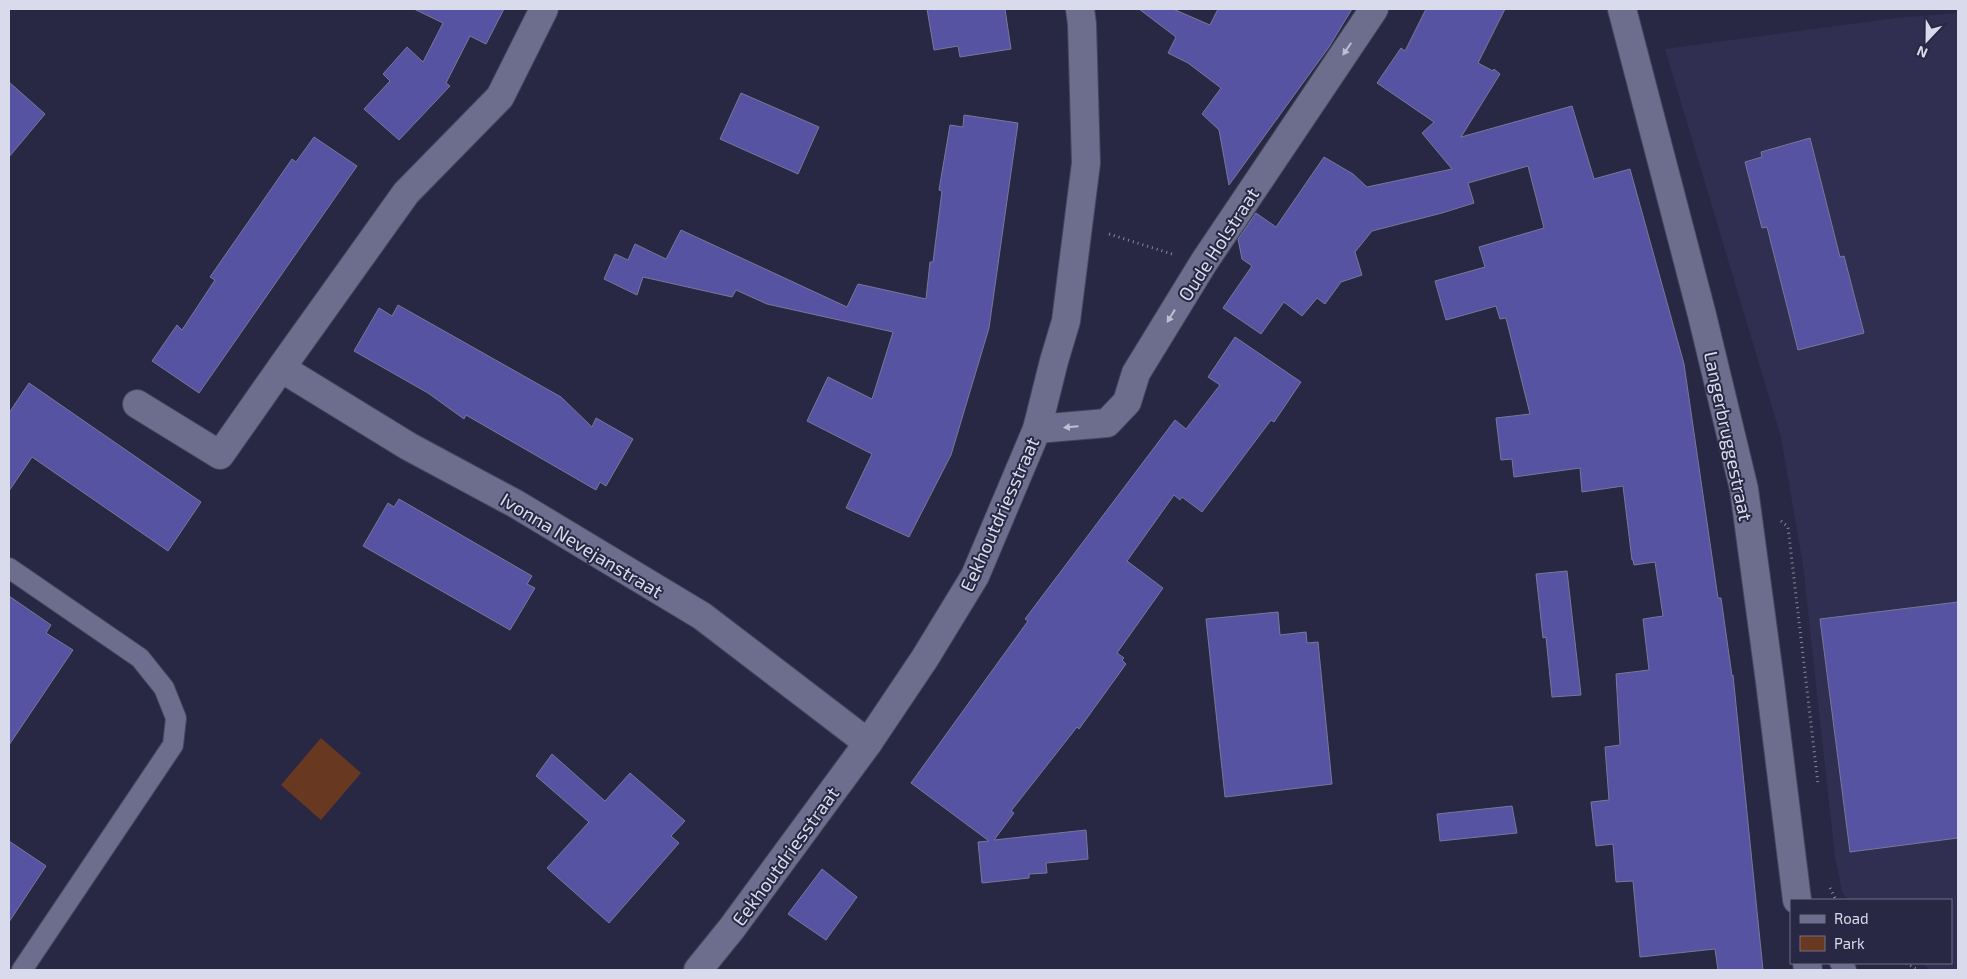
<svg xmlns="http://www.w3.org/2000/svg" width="1967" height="979" viewBox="0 0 1967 979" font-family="'Exo 2',sans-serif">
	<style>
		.built { fill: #302f51 }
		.green { fill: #683920 }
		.building { fill: #5753a3; stroke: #777898 }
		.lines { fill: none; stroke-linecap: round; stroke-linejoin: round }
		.service-casing { stroke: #46455c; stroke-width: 22 }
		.minor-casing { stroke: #46455c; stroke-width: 30 }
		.tertiary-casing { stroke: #46455c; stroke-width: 30 }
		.path { stroke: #88889f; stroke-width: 3; stroke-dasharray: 1 4; stroke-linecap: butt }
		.service { stroke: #6d6e8e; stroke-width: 20 }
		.minor { stroke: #6d6e8e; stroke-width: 28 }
		.tertiary { stroke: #6d6e8e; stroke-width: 28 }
		.oneway { fill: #bebfd4 }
		.labels { text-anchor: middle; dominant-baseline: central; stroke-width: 4; stroke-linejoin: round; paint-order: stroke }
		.street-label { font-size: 19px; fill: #d9daec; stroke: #282844 }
	</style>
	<rect width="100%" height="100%" fill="#282844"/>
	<path class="built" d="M 1958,13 L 1958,970 L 1931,970 L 1921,963 L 1951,963 L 1951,900 L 1848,900 L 1842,891 L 1835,857 L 1803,565 L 1781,437 L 1665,49 L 1896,18 Z"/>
	<path class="green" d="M 321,738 L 361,773 L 321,820 L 281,785 Z"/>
	<path class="building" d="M 414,9 L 504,9 L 486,44 L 470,36 L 446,83 L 450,86 L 399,140 L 364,109 L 390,81 L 383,74 L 407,47 L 423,62 L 443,23 Z
		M 927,9 L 1005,9 L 1011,49 L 960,57 L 958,46 L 934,50 Z
		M 1139,9 L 1173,9 L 1210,25 L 1218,9 L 1352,9 L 1329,47 L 1229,185 L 1219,130 L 1202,114 L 1221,88 L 1188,63 L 1168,53 L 1176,37 Z
		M 1426,9 L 1505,9 L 1478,63 L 1493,71 L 1494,69 L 1500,74 L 1461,137 L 1572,106 L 1594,179 L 1630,169 L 1684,364 L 1718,598 L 1721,598 L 1732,676 L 1733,675 L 1763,970 L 1718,970 L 1715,949 L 1640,957 L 1633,881 L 1616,882 L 1613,844 L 1596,846 L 1591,802 L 1609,800 L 1605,747 L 1620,745 L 1616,674 L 1649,670 L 1643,619 L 1663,616 L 1655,562 L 1634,565 L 1633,560 L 1632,560 L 1623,486 L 1582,492 L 1580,468 L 1514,477 L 1512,459 L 1501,460 L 1496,418 L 1530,414 L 1506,318 L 1500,319 L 1496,306 L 1446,320 L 1435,281 L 1485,267 L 1479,247 L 1544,228 L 1528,166 L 1468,183 L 1474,203 L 1442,213 L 1372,231 L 1355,252 L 1362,275 L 1341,282 L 1325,304 L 1317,298 L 1302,316 L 1284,302 L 1261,334 L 1223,308 L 1252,266 L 1242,259 L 1238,239 L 1256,213 L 1276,227 L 1324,157 L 1353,174 L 1367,187 L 1452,169 L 1422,133 L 1434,122 L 1377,83 L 1401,48 L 1405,51 Z
		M 9,82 L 45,114 L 9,157 Z
		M 741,93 L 819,127 L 798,174 L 720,139 Z
		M 964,115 L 1018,123 L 989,328 L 951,455 L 909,537 L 846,508 L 872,454 L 807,421 L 828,377 L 872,399 L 893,332 L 767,304 L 736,290 L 732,297 L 643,277 L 637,295 L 604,279 L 615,254 L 628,260 L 635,244 L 666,259 L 681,230 L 847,307 L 858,284 L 926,299 L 930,262 L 933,262 L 942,191 L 939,190 L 950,125 L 963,127 Z
		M 314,137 L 357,166 L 199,393 L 152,361 L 177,325 L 182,330 L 215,280 L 210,277 L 292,159 L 296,162 Z
		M 1810,138 L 1840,257 L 1844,256 L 1864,333 L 1798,350 L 1767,227 L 1762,228 L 1745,162 L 1762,157 L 1761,152 Z
		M 398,305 L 561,397 L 592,427 L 596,418 L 633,439 L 606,486 L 600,482 L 596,490 L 466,415 L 464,419 L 428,393 L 354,351 L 379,308 L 392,316 Z
		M 1235,337 L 1301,382 L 1274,422 L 1271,420 L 1202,512 L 1182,497 L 1180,500 L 1174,495 L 1127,561 L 1163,588 L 1117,653 L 1124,658 L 1122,660 L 1126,664 L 1079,729 L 1077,727 L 1011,811 L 1014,813 L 994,840 L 1086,830 L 1088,859 L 1046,863 L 1047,873 L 1029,874 L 1029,878 L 982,883 L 978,842 L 989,841 L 911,783 L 1028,621 L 1025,619 L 1175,420 L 1186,429 L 1220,385 L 1208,377 Z
		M 29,383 L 201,502 L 168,551 L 32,457 L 9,491 L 9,413 Z
		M 399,499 L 532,576 L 527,584 L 535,588 L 510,630 L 363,546 L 388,503 L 394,507 Z
		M 1567,571 L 1581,695 L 1552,697 L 1546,637 L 1543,638 L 1536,574 Z
		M 9,596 L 51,625 L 46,633 L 73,650 L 9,745 Z
		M 1958,602 L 1958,838 L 1850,852 L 1820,619 Z
		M 1278,612 L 1280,635 L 1306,632 L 1307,643 L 1318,642 L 1332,784 L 1225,797 L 1206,619 Z
		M 552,754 L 605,801 L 630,773 L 685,821 L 671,836 L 679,843 L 609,923 L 547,868 L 589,822 L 536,776 Z
		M 1512,806 L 1517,833 L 1440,841 L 1437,814 Z
		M 9,841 L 46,866 L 9,922 Z
		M 822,869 L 857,897 L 826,940 L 788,914 Z"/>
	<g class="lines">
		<g class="service-casing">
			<path id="service" d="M 9,568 L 140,658 L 164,688 L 176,718 L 173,745 L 22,970
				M 1840,963 L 1846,970"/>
		</g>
		<g class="minor-casing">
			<path id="minor" d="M 544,9 L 500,97 L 406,193 L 281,368 L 408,446 L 516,504 L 702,616 L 868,743
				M 137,404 L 220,455 L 281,368
				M 1037,429 L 1107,423 L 1127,402 L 1136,373 L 1204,262 L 1374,9"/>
		</g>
		<g class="tertiary-casing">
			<path id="tertiary" d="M 1622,9 L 1702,315 L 1744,489 L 1770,682 L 1797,900
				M 1807,963 L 1808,970
				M 698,970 L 732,928 L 868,743 L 925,658 L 975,576 L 1037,429 L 1054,361 L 1066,321 L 1086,163 L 1082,24 L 1080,9"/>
		</g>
		<path class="path" d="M 1109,234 L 1172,254
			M 1781,521 L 1788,527 L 1818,784
			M 1830,888 L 1836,900
			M 1906,963 L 1918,970"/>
		<use href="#service" class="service"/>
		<use href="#minor" class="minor"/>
		<use href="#tertiary" class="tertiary"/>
	</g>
	<defs><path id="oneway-solid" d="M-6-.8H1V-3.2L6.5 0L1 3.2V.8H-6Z" transform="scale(1.25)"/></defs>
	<g class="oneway">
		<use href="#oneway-solid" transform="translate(1347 49) rotate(124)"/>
		<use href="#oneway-solid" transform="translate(1171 316) rotate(122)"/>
		<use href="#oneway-solid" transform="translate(1071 427) rotate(175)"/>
	</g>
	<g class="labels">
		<g class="street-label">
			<text transform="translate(1218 244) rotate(-57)">Oude Holstraat</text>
			<text transform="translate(1729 436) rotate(78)">Langerbruggestraat</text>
			<text transform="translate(999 514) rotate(-66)">Eekhoutdriesstraat</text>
			<text transform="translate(582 545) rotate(31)">Ivonna Nevejanstraat</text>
			<text transform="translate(785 856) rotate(-54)">Eekhoutdriesstraat</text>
		</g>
	</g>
	<rect width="1967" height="979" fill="none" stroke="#d9daec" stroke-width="20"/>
	<rect x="1790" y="899" width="162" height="65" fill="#282844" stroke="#6f6f87"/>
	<rect x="1800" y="915" width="25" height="8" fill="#6d6e8e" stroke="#6f6f87"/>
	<text x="1834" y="924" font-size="15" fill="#d9daec">Road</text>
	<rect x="1800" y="936" width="25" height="15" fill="#683920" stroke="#6f6f87"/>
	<text x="1834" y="949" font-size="15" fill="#d9daec">Park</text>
	<g transform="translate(1927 40) rotate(202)" stroke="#282844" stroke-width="4" paint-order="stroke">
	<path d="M0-4L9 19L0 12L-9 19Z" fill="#d9daec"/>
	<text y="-8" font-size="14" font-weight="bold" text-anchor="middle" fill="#d9daec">N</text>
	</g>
</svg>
